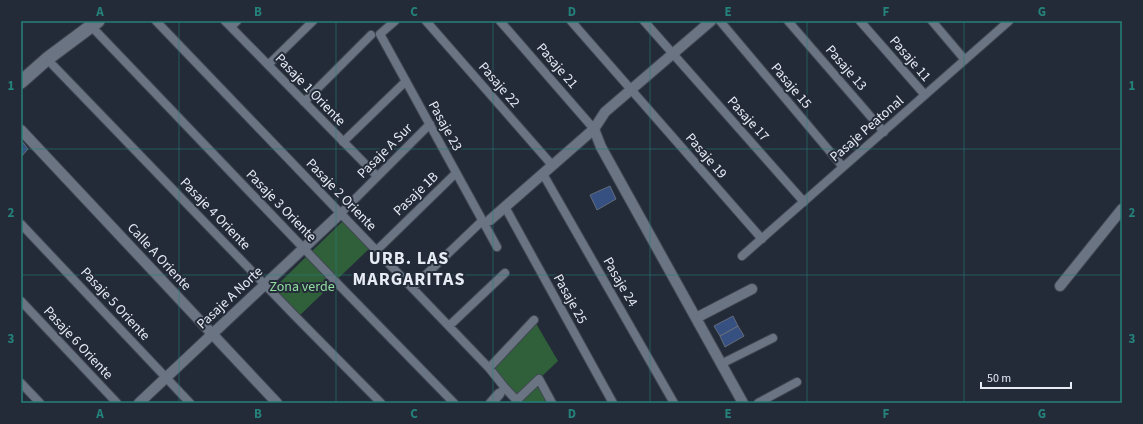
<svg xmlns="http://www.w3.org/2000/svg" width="1143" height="424" viewBox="0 0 1143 424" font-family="'Source Sans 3',sans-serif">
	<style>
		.green { fill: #2f603a }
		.building { fill: #365181; stroke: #636c7b }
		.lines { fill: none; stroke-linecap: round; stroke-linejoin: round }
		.pedestrian-casing { stroke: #414752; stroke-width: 10 }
		.minor-casing { stroke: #414752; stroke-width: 12 }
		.tertiary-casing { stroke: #414752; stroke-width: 15 }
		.pedestrian { stroke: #6b7483; stroke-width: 8 }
		.minor { stroke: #6b7483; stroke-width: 10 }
		.tertiary { stroke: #6b7483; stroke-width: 13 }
		.grid { fill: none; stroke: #24827b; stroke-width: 1; stroke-opacity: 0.55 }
		.labels { text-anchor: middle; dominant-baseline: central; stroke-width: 4; stroke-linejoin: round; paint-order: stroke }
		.street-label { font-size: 14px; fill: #e6ebf4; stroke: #242b38 }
		.park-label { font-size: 14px; fill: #91de9f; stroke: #242b38 }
		.district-label { font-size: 18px; font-weight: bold; letter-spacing: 1px; fill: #e6ebf4; stroke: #242b38 }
		.neatline { fill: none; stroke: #24827b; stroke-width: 1.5 }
		.grid-label { font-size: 13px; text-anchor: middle; font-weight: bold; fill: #24827b }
	</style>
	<rect width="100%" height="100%" fill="#242b38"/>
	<path class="green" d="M 346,218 L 372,246 L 297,318 L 271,291 Z
		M 534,320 L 558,361 L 539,379 L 552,403 L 519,403 L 489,368 Z"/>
	<path class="building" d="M 21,140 L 28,149 L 21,157 Z
		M 610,186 L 616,199 L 597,210 L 590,195 Z
		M 733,316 L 738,326 L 720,336 L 714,326 Z
		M 738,326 L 744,336 L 725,347 L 720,336 Z"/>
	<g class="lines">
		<g class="pedestrian-casing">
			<path id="pedestrian" d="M 156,21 L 489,368 L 505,388 L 499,394
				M 225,21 L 377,176
				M 395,21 L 380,34 L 497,247
				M 426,21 L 552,165
				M 500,21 L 594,129
				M 571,21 L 762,239
				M 644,21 L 804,202
				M 720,21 L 843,167
				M 788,21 L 884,132
				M 860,21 L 925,95
				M 932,21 L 965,60
				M 91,26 L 335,281 L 454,403
				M 231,27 L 237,21
				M 47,59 L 297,318 L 381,403
				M 268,65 L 313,21
				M 304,102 L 371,35
				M 343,142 L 406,81
				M 543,174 L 674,403
				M 505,207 L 613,403
				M 341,213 L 430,124
				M 21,224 L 190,403
				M 377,250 L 456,173
				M 742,256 L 1009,21
				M 412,288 L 482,221
				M 21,301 L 117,403
				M 449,326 L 505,273
				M 721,364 L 773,338
				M 489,368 L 534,320
				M 21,383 L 40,403
				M 505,388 L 519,403
				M 517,400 L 539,379 L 552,403
				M 758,403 L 797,382"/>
		</g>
		<g class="minor-casing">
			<path id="minor" d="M 711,21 L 605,112 L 594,129 L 601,147 L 743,403
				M 21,130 L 277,403
				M 490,220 L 594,129
				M 1060,286 L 1122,209
				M 696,318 L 752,289
				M 139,403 L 341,213
				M 491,403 L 499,394"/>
		</g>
		<g class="tertiary-casing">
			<path id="tertiary" d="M 21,82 L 47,59 L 98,21"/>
		</g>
		<use href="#pedestrian" class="pedestrian"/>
		<use href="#minor" class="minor"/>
		<use href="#tertiary" class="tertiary"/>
	</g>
	<path class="grid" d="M 179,21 L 179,403M 336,21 L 336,403M 493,21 L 493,403M 650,21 L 650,403M 807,21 L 807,403M 964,21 L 964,403M 21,149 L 1122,149M 21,275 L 1122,275"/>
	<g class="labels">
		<g class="street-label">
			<text transform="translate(910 59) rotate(49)">Pasaje 11</text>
			<text transform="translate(557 66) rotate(49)">Pasaje 21</text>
			<text transform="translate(846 68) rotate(49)">Pasaje 13</text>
			<text transform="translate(499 85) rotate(49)">Pasaje 22</text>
			<text transform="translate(791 86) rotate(50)">Pasaje 15</text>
			<text transform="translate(310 90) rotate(46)">Pasaje 1 Oriente</text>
			<text transform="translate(748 119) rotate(48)">Pasaje 17</text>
			<text transform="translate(445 126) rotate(61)">Pasaje 23</text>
			<text transform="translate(867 129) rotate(-41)">Pasaje Peatonal</text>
			<text transform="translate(385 151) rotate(-45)">Pasaje A Sur</text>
			<text transform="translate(706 156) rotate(49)">Pasaje 19</text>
			<text transform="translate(416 194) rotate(-44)">Pasaje 1B</text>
			<text transform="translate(341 195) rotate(46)">Pasaje 2 Oriente</text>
			<text transform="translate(281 206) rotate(46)">Pasaje 3 Oriente</text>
			<text transform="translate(215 214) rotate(46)">Pasaje 4 Oriente</text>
			<text transform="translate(159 257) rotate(47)">Calle A Oriente</text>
			<text transform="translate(620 282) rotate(60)">Pasaje 24</text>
			<text transform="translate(230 298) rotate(-43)">Pasaje A Norte</text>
			<text transform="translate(570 299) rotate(61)">Pasaje 25</text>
			<text transform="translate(115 304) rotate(47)">Pasaje 5 Oriente</text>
			<text transform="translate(78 343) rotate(47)">Pasaje 6 Oriente</text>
		</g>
		<g class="park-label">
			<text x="302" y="287">Zona verde</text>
		</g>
		<g class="district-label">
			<text x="409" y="258">URB. LAS<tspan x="409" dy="21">MARGARITAS</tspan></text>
		</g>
	</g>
	<rect width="1143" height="424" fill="none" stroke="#242b38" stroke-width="44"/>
	<path d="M981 382v6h90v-6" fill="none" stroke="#e6ebf4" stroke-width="2"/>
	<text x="987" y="382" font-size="12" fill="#e6ebf4" stroke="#242b38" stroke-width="3" paint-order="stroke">50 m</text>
	<rect x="22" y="22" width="1099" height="380" class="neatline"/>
	<g class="grid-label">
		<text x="100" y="16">A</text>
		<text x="258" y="16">B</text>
		<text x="414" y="16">C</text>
		<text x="572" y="16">D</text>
		<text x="728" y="16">E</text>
		<text x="886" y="16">F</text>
		<text x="1042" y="16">G</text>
		<text x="11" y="90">1</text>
		<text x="1132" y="90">1</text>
		<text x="11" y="217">2</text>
		<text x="1132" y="217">2</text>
		<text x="11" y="343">3</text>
		<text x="1132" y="343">3</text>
		<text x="100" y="418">A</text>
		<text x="258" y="418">B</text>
		<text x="414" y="418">C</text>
		<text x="572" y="418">D</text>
		<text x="728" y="418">E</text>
		<text x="886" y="418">F</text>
		<text x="1042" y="418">G</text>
	</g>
</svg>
